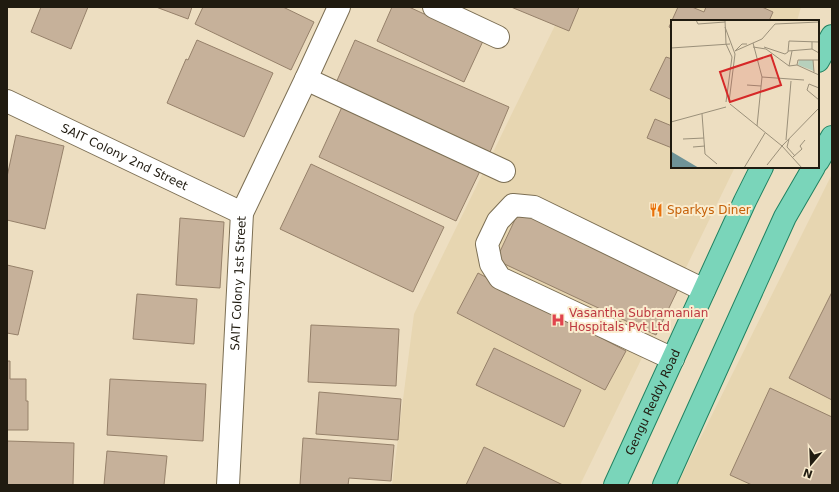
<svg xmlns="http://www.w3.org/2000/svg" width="839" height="492" viewBox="0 0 839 492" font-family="'DejaVu Sans',sans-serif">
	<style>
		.built { fill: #e7d6b1 }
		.building { fill: #c6b19a; stroke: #96816a }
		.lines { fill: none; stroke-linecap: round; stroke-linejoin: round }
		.minor-casing { stroke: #7c6f54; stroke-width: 24 }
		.major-casing { stroke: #218261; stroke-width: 24 }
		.minor { stroke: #fff; stroke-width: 22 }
		.major { stroke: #7ad5ba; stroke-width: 22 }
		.labels { text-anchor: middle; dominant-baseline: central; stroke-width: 4; stroke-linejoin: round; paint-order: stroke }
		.street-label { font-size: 12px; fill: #201b10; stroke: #faecce }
		.food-label { font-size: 12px; fill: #c56008; stroke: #faecce; text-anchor: start }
		.health-label { font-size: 12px; fill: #be3a42; stroke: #faecce; text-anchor: start }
		.inset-road { fill: none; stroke: #9b907a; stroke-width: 1 }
		.view { fill: #d62828; fill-opacity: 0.15; stroke: #d62828; stroke-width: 2 }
		.inset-edge { fill: none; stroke: #201b10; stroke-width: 2 }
	</style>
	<rect width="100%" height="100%" fill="#eddec1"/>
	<path class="built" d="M 564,7 L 801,7 L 797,21 L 672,21 L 672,167 L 735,167 L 580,485 L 392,485 L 414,314 Z
		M 832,174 L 832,485 L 677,485 Z"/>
	<path class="building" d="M 41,7 L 88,7 L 71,49 L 31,32 Z
		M 156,7 L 192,7 L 188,19 Z
		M 203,7 L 283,7 L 314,22 L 291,70 L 195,24 Z
		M 392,7 L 409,7 L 483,41 L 464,82 L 377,41 Z
		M 511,7 L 579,7 L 569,31 Z
		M 678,7 L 692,7 L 704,12 L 706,7 L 762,7 L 773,12 L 769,21 L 672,21 L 672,29 L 669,27 Z
		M 197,40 L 273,73 L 244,137 L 167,103 L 186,59 L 188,60 Z
		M 355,40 L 509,107 L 490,152 L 335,85 Z
		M 666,57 L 672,59 L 672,100 L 650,90 Z
		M 342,107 L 480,171 L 456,221 L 319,157 Z
		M 655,119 L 672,126 L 672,148 L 647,138 Z
		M 16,135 L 64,146 L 45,229 L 7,220 L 7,177 Z
		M 311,164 L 444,227 L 413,292 L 280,229 Z
		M 519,211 L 679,287 L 656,335 L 496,260 Z
		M 180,218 L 224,222 L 220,288 L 176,285 Z
		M 7,265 L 33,271 L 18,335 L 7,333 Z
		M 478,273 L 626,351 L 605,390 L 457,313 Z
		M 832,292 L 832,400 L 789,378 Z
		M 137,294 L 197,299 L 194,344 L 133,339 Z
		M 311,325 L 399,329 L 396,386 L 308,382 Z
		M 494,348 L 581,390 L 564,427 L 476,385 Z
		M 7,361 L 10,361 L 10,379 L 26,379 L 26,401 L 28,401 L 28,430 L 7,430 Z
		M 110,379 L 206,384 L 203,441 L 107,435 Z
		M 770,388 L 832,417 L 832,485 L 752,485 L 730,475 Z
		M 319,392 L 401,399 L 398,440 L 316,434 Z
		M 303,438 L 394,445 L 391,481 L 349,478 L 348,485 L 300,485 Z
		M 7,441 L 74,443 L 73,485 L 7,485 Z
		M 484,447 L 563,485 L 466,485 Z
		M 107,451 L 167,456 L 164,485 L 104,485 Z"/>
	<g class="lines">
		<g class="minor-casing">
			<g id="minor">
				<path d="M 434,7 L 498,37"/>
				<path d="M 306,79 L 504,171"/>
				<path id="s1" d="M 7,101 L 242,213"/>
				<path d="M 673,359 L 500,278 L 491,264 L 487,244 L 498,221 L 513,205 L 534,207 L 704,290"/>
				<path id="s2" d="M 228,485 L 242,213 L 306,79 L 339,7"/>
			</g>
		</g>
		<g class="major-casing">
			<g id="major">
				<path d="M 818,61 L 832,36"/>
				<path d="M 818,161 L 832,137"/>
				<path id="s3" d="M 615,485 L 745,201 L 762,167"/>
				<path d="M 664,485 L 785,217 L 814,167"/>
			</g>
		</g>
		<use href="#minor" class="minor"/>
		<use href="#major" class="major"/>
	</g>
	<defs>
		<g id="restaurant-bare" transform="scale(1.08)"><path d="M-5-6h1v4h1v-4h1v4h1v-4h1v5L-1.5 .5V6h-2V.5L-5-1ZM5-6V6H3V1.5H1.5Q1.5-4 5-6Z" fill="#e8710a" stroke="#faecce" stroke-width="2.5" paint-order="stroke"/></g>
		<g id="hospital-bare" transform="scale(1.08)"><path d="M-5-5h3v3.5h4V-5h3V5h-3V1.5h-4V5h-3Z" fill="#e0444e" stroke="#faecce" stroke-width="2.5" paint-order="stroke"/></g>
	</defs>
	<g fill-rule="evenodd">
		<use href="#restaurant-bare" x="656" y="210"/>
		<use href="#hospital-bare" x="558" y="320"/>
	</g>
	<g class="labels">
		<g class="street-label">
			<text stroke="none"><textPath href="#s1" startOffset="130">SAIT Colony 2nd Street</textPath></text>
			<text stroke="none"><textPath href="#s2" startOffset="202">SAIT Colony 1st Street</textPath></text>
			<text stroke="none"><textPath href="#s3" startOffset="91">Gengu Reddy Road</textPath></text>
		</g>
		<g class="food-label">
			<text x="667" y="210">Sparkys Diner</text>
		</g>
		<g class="health-label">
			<text x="569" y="313">Vasantha Subramanian<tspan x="569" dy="14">Hospitals Pvt Ltd</tspan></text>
		</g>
	</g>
	<g transform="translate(671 20)">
		<rect width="148" height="148" fill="#eddec1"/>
		<path d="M 128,40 L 142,40 L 143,51 L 127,45 Z" fill="#b7d0bc"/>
		<path d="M 0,132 L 1,132 L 28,148 L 0,148 Z" fill="#6f9397"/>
		<path class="inset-road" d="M 25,0 L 27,4 L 54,2M 54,0 L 55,24 L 61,37 L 55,82M 54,7 L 64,34 L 58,82M 141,22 L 141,29 L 148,33M 82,23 L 91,57 L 86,106M 82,27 L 95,29 L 118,46 L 126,45 L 148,55M 93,27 L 114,34 L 117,32 L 118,21 L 148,22M 0,28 L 59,24M 64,31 L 91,19 L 104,4 L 148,2M 64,31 L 71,24 L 76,24M 117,31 L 141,29M 142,40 L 143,52M 126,45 L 127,40 L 148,40M 118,46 L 121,31M 91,57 L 133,60M 76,65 L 90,66M 148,68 L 138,64 L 136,70 L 148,80M 59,84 L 111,126 L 131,148M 31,94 L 34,134 L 46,144M 0,102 L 55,87M 12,119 L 33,118M 118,119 L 116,127 L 124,136M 115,120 L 120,61M 111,126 L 148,88M 22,127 L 34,126M 122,137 L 131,129 L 129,126 L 134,120M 96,145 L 111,126M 73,148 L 94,113"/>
		<path class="view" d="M 100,35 L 110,65 L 59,82 L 49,52 Z"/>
		<rect width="148" height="148" class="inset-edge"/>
	</g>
	<rect width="839" height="492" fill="none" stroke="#201b10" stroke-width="16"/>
	<g transform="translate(811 464) rotate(199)" stroke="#faecce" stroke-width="3" paint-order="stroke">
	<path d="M0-3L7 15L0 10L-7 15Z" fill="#201b10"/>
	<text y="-6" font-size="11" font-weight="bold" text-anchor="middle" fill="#201b10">N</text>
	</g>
</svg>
